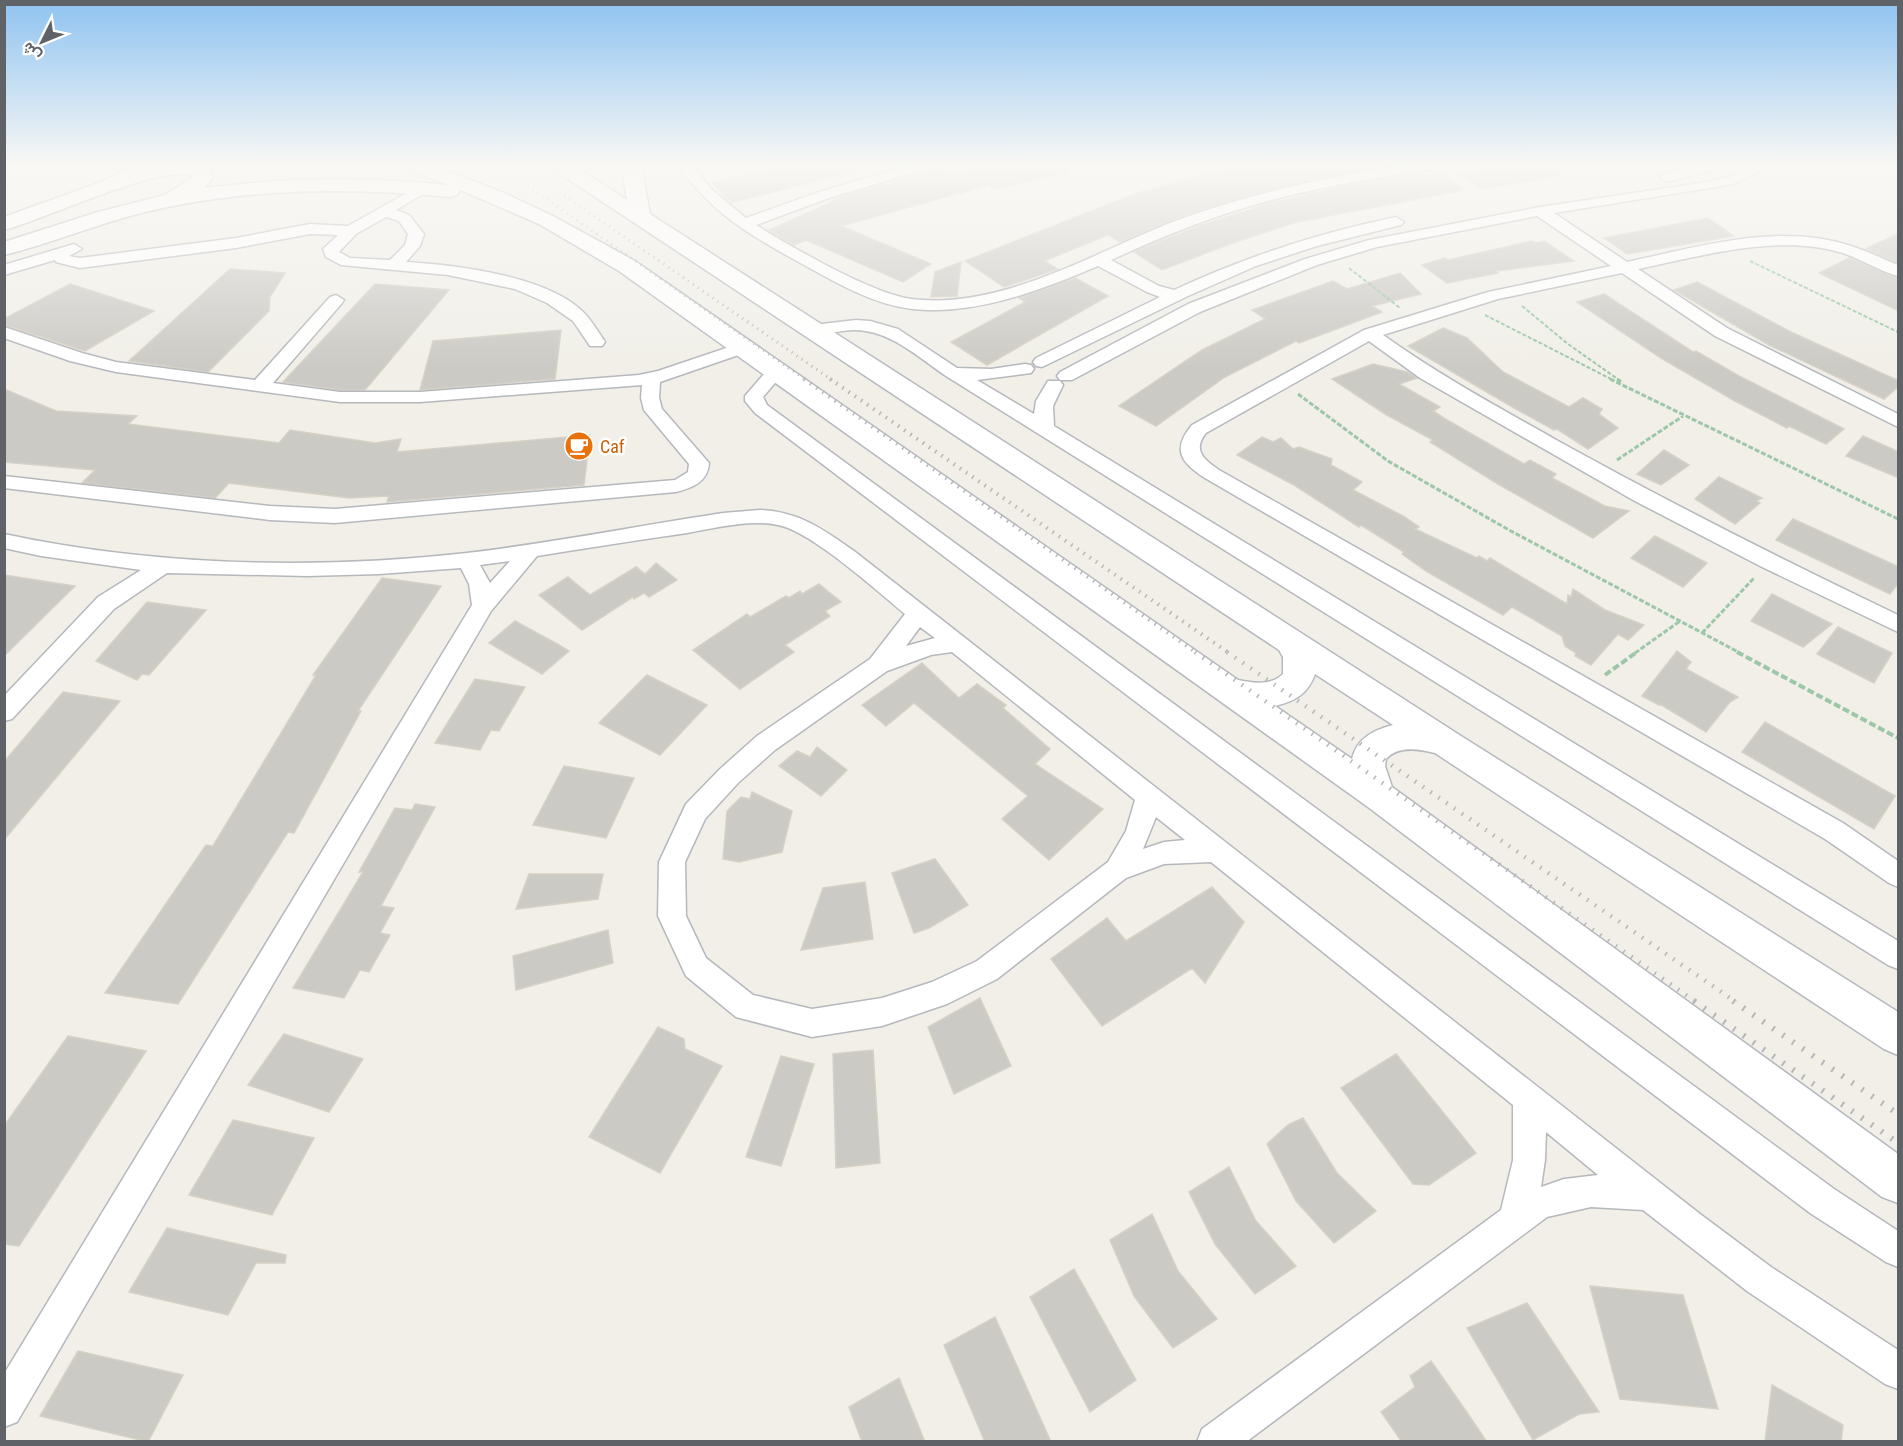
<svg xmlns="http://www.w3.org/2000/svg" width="1903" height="1446" viewBox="0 0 1903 1446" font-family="'Roboto Condensed',Vazirmatn,sans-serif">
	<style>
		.building { fill: #cccac5; stroke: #d6d1c6; stroke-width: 1.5 }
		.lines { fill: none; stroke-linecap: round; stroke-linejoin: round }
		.minor-casing { stroke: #b5b8bc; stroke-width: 3 }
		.secondary-casing { stroke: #b6babf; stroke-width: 3 }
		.path-far2 { stroke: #9cc7a9; stroke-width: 2; stroke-dasharray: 4 2; stroke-linecap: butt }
		.path-far1 { stroke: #9cc7a9; stroke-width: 3; stroke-dasharray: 5 2; stroke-linecap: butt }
		.path { stroke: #9cc7a9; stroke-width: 4; stroke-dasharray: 7 3; stroke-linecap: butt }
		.minor { fill: #fff; fill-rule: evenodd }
		.secondary { fill: #fff; fill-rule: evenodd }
		.rail-far3 { stroke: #b6b7b8; stroke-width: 3; stroke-dasharray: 1 5; stroke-linecap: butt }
		.rail-far2 { stroke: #b6b7b8; stroke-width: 4; stroke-dasharray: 1.5 6; stroke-linecap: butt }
		.rail-far1 { stroke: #b6b7b8; stroke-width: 4.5; stroke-dasharray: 1.5 8; stroke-linecap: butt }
		.rail { stroke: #b6b7b8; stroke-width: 6; stroke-dasharray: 2 10; stroke-linecap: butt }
		.labels { text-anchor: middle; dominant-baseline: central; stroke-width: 5; stroke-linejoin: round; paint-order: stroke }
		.far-food-label { font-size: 18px; fill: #c56008; stroke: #fff; text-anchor: start }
	</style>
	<rect width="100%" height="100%" fill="#f1efe8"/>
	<path class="building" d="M 781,165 L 851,165 L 852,172 L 731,203 L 712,183 Z
		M 933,165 L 941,165 L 943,174 L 991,165 L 1065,165 L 1066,174 L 993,189 L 989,185 L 841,226 L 931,264 L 903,282 L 806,240 L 794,245 L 769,230 L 849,194 L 930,170 Z
		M 1241,165 L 1396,165 L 1310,180 L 1247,196 L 1185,215 L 1120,242 L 1108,235 L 1044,261 L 1058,269 L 1004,287 L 965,261 L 1137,193 Z
		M 1502,165 L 1559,165 L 1560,176 L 1480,189 L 1458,173 Z
		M 1425,172 L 1425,176 L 1442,174 L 1464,190 L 1297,222 L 1235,242 L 1162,270 L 1134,252 L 1201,225 L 1267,204 L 1349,185 Z
		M 1708,218 L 1734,236 L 1627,254 L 1604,238 Z
		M 1899,233 L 1899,263 L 1866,249 Z
		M 1532,241 L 1536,243 L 1544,241 L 1574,261 L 1496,271 L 1498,273 L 1447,283 L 1422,265 L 1445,258 L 1448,260 Z
		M 1849,258 L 1899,278 L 1899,311 L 1819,273 Z
		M 961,262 L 957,296 L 931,297 L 935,272 Z
		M 230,269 L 285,273 L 270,297 L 269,311 L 208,372 L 129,361 Z
		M 1400,273 L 1421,294 L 1372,306 L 1382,312 L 1299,343 L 1296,341 L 1225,377 L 1156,426 L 1119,406 L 1202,350 L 1265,319 L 1252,310 L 1333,281 L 1347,289 Z
		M 1075,278 L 1108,296 L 987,365 L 951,342 L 1025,302 L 1019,298 Z
		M 1697,282 L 1791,332 L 1899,381 L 1899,386 L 1884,399 L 1769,345 L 1674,290 Z
		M 70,284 L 154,311 L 85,351 L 4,325 L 4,319 Z
		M 375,284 L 449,290 L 365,390 L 340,390 L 283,382 Z
		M 1604,294 L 1693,352 L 1696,351 L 1739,376 L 1844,429 L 1826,444 L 1789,426 L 1787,428 L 1735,401 L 1661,358 L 1577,302 Z
		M 1443,328 L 1467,338 L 1503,372 L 1569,407 L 1583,398 L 1602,409 L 1599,414 L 1618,428 L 1588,449 L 1557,429 L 1554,430 L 1516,409 L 1408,346 Z
		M 561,330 L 555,379 L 420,390 L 433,341 Z
		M 1373,364 L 1407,372 L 1417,378 L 1399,384 L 1440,407 L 1433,411 L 1447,420 L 1524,464 L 1530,460 L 1556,474 L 1552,478 L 1605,506 L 1629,511 L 1593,538 L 1498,484 L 1430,442 L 1433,440 L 1385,414 L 1332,379 Z
		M 4,389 L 56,411 L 137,416 L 128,424 L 279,443 L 290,430 L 375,443 L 401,439 L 397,452 L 590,435 L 584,485 L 387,502 L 389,496 L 349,498 L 229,483 L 215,498 L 82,483 L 95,470 L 4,462 Z
		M 1863,436 L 1899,452 L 1899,478 L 1846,456 Z
		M 1262,437 L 1273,442 L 1281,438 L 1293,449 L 1299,447 L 1332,459 L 1331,465 L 1362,482 L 1353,490 L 1403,516 L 1419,527 L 1415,529 L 1477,558 L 1479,556 L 1487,561 L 1490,558 L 1567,604 L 1568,595 L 1571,597 L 1573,589 L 1605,610 L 1644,625 L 1628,640 L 1618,634 L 1591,665 L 1575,656 L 1576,653 L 1565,646 L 1562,636 L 1512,607 L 1503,615 L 1426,571 L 1402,554 L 1404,552 L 1361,525 L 1359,527 L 1294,485 L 1237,455 Z
		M 1664,450 L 1689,465 L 1661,485 L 1637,474 Z
		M 1719,477 L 1762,498 L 1756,501 L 1760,503 L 1735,524 L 1695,499 Z
		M 1793,519 L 1899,567 L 1899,582 L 1890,594 L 1776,540 Z
		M 1655,536 L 1707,563 L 1683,587 L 1631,558 Z
		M 656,563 L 677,580 L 649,597 L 644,593 L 634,599 L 633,597 L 582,630 L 539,595 L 568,577 L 590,595 L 636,567 L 645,574 Z
		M 4,575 L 75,586 L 4,656 Z
		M 382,578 L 441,586 L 358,711 L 361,711 L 294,833 L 288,832 L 178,1004 L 105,993 L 206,845 L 213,846 L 316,675 L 313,675 Z
		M 819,584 L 841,602 L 825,611 L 830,616 L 785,645 L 794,652 L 740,689 L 693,650 L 747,614 L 750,617 L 786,596 L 789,598 L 800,591 L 802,594 Z
		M 1772,594 L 1832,624 L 1803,647 L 1751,621 Z
		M 147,602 L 206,610 L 149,675 L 142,674 L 137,680 L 96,661 Z
		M 515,621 L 559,645 L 569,651 L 542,674 L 489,643 Z
		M 1838,627 L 1892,653 L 1874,683 L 1817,654 Z
		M 1677,651 L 1691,662 L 1686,669 L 1738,697 L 1730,702 L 1706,732 L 1660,704 L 1659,705 L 1642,696 Z
		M 922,663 L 959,698 L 977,684 L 1006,705 L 1003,708 L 1050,749 L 1035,764 L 1103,809 L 1049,860 L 1002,819 L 1028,796 L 914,703 L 886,726 L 862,705 Z
		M 647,675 L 707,705 L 660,755 L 599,723 Z
		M 475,679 L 525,687 L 499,731 L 491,730 L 480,750 L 435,743 Z
		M 63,692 L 120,701 L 4,840 L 4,762 Z
		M 1765,722 L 1895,796 L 1874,829 L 1742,752 Z
		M 817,747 L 847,770 L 821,796 L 779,766 L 797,751 L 810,757 Z
		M 564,766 L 634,778 L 606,838 L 533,825 Z
		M 752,792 L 792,811 L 782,852 L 739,862 L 723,859 L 727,811 L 741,797 L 750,799 Z
		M 415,804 L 435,807 L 381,906 L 394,908 L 380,933 L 390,935 L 369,972 L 360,970 L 344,998 L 293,988 L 363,872 L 359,872 L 395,808 L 412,810 Z
		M 935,859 L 968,905 L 929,928 L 914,933 L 892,873 Z
		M 529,874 L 603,874 L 598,899 L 516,909 Z
		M 865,882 L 873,939 L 801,950 L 823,888 Z
		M 1212,887 L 1244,922 L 1205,983 L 1192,968 L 1102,1026 L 1051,959 L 1107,918 L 1126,941 Z
		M 608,930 L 613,963 L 516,990 L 513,956 Z
		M 980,998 L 1011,1066 L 954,1094 L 928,1027 Z
		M 658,1027 L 684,1039 L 685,1049 L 722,1066 L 660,1173 L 589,1137 Z
		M 284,1034 L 363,1059 L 329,1112 L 248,1085 Z
		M 68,1036 L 146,1051 L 19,1246 L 4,1244 L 4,1126 Z
		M 873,1050 L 880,1163 L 836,1168 L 833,1054 Z
		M 1396,1054 L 1476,1153 L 1429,1185 L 1413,1184 L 1341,1088 Z
		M 781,1056 L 814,1064 L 781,1166 L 746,1157 Z
		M 1303,1118 L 1337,1173 L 1376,1211 L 1334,1243 L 1296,1201 L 1267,1144 L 1288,1125 Z
		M 233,1120 L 314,1138 L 272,1215 L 189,1195 Z
		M 1229,1167 L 1256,1221 L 1296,1266 L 1255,1294 L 1215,1244 L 1189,1192 Z
		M 1152,1214 L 1178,1271 L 1217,1319 L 1173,1348 L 1134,1296 L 1110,1240 Z
		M 167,1228 L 286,1255 L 285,1263 L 256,1263 L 228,1315 L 129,1292 Z
		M 1074,1269 L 1136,1380 L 1090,1412 L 1030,1297 Z
		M 1590,1286 L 1683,1295 L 1718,1409 L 1620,1399 Z
		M 1527,1303 L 1599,1412 L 1579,1414 L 1533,1440 L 1467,1328 Z
		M 995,1317 L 1051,1442 L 985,1442 L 944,1345 Z
		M 78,1351 L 183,1375 L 148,1442 L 40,1416 Z
		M 1431,1361 L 1466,1411 L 1487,1442 L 1402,1442 L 1381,1412 L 1415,1387 L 1410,1376 Z
		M 899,1378 L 925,1442 L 862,1442 L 849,1407 Z
		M 1772,1385 L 1843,1425 L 1841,1442 L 1765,1442 Z"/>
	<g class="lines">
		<g class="minor-casing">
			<path id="minor" d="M 679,165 L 693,165 L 711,189 L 746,218 L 819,192 L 910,165 L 931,165 L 929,168 L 829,198 L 756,225 C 792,247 870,293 911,299 C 997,310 1089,256 1165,225 C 1219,204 1275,189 1331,178 C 1367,171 1402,164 1439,165 L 1432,169 C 1358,180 1284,193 1213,218 C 1178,230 1144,245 1111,260 L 1159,286 L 1174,290 C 1245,257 1319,233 1396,217 L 1404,222 L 1401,225 L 1317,246 L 1256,266 L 1188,296 L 1042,367 L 1036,366 L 1033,362 L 1036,358 L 1160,297 L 1147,292 L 1098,266 C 1041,290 975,316 912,309 C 868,304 825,276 786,255 C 743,231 706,207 679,165 Z
				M 1701,165 L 1724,165 L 1722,168 L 1667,182 L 1660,178 L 1662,175 Z
				M 1753,165 L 1770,165 L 1734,184 L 1554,213 L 1627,262 C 1698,247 1779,222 1851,246 C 1867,251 1883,259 1898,265 L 1898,276 C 1879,271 1861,259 1843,253 C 1780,233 1701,256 1638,269 L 1727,328 L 1898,414 L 1898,427 L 1715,336 L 1622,273 L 1498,299 L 1383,335 C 1439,375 1498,407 1558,441 C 1670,503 1783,560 1898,615 L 1898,632 L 1762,567 L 1633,500 L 1420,378 L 1369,341 L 1206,433 C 1192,450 1204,460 1219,470 L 1843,823 L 1898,861 L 1898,887 L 1889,883 L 1825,839 L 1205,478 C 1180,462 1172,449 1192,425 L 1364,330 L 1488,292 L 1611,266 L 1537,216 L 1377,247 L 1317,265 L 1200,312 L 1072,380 L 1060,380 L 1057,376 L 1060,372 L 1188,304 L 1305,259 L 1369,240 L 1540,207 L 1701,183 L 1730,177 Z
				M 423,184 L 428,185 L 430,188 L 428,191 L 396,210 L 409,215 L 424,234 L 420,246 L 406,262 C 456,265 551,276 586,315 C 593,323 599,333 605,342 L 602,346 L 590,346 L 573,321 L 547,303 L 515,289 L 448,275 L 341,265 L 326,257 L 323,249 L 338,235 L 310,234 L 236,248 L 80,268 L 56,262 L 55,260 L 4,275 L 4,265 L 74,244 L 82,249 L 69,256 L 80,258 L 236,238 L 310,224 L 348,226 ZM 386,217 L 399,221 L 408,234 L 405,245 L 390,260 L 350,258 L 339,252 L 356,234 Z
				M 336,295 L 344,300 L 342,303 L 273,383 L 340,392 L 420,392 L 639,375 L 658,371 L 744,342 L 750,343 L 753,347 L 750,351 L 660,382 L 659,398 L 662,409 L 709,463 C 708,482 692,488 676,492 L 335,523 L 270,520 L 4,488 L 4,476 L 270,506 L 335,509 L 675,480 L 688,472 L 689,464 L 644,410 L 641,398 L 642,385 L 420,402 L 340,402 L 116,372 L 70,361 L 4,338 L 4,327 L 82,353 L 116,362 L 255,380 L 330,297 Z
				M 856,320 L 870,321 L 898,329 L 957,368 L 991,369 L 1025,364 L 1031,365 L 1034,369 L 1031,373 L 977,380 L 1034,414 L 1036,401 L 1048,381 L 1060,381 L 1063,385 L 1053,406 L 1054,426 L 1898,941 L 1898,969 L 1888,965 L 946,376 C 918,357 890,330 854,330 C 839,330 822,337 807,334 L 805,330 L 807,326 L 813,325 Z
				M 777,365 L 783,366 L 786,370 L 763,397 L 767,405 L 1834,1189 L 1898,1231 L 1898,1267 L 1886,1262 L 1810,1213 L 755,413 L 745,401 L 745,396 L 771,366 Z
				M 760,510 C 800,512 822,529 854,551 L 1700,1214 L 1771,1267 L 1898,1350 L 1898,1389 L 1885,1384 L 1747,1291 L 1643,1210 L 1591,1207 L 1547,1217 L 1246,1442 L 1197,1442 L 1202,1429 L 1501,1210 L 1513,1160 L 1513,1105 L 1211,862 L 1164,864 L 1126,878 L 997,979 L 947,1004 L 882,1026 L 812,1037 L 736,1017 L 686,976 L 658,916 L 659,862 L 686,804 L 720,769 L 757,736 L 870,659 L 905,614 C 877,591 811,531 778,525 C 750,519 715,528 687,533 C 637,540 587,548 537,556 L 491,611 L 17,1422 L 4,1427 L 4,1374 L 472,605 L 469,584 L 461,568 L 379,574 L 307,576 L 167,573 L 114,609 L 12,719 L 4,721 L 4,696 L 98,597 L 141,570 L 41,556 L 4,548 L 4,534 C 153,566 315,570 467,553 C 552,543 638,526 723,513 ZM 510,561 L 490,583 L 480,565 ZM 920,627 L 935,638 L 906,646 ZM 952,652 L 1135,800 L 1126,831 L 1108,862 L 977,961 L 932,982 L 882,998 L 812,1009 L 753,995 L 706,958 L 686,916 L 685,862 L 705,819 L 738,783 L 775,750 L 887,671 L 931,655 ZM 1156,817 L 1185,840 L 1164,842 L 1143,849 ZM 1546,1132 L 1598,1175 L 1564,1179 L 1541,1187 L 1545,1160 Z"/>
		</g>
		<g class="secondary-casing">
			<path id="secondary" d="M 137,165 L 200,165 L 208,168 L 213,177 L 205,188 C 286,177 367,177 448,185 L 408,169 L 405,165 L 432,165 L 504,193 L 553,216 L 635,261 L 1238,680 C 1253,683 1271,686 1283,674 L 1283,657 L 1279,650 L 553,169 L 550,165 L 573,165 L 627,200 L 621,165 L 641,165 L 650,214 L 1461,736 L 1898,1012 L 1898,1055 L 1884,1049 L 1435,753 C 1420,749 1398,745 1386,759 L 1385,766 L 1392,787 L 1898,1154 L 1898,1203 L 1882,1197 L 1368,807 L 619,271 L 539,224 L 458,189 L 460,191 L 457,195 L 450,197 C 348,187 245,188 145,212 C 97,224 52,243 4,255 L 4,242 L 98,212 L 165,195 L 193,177 C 169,160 39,222 4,230 L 4,217 L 101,182 ZM 1315,674 L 1393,725 C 1374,730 1357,738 1352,759 L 1275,706 C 1295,701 1308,694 1315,674 Z"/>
		</g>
		<path class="path-far2" d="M 1750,261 L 1898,332
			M 1349,268 L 1400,308
			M 1522,306 L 1568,344 L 1619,380
			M 1485,315 L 1613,380"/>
		<path class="path-far1" d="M 1610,379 L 1898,519
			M 1617,379 L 1623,383
			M 1298,394 L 1388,461 L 1509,530 L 1740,653
			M 1617,460 L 1683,416
			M 1702,633 L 1755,577
			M 1635,653 L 1680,621"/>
		<path class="path" d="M 1737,652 L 1898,738
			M 1605,675 L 1637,652"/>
		<use href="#minor" class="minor"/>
		<use href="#secondary" class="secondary"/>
		<path class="rail-far3" d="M 498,165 L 806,380
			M 520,165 L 832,380"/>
		<path class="rail-far2" d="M 804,379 L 1197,653
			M 830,379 L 1229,653"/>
		<path class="rail-far1" d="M 1195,652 L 1696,1002
			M 1227,652 L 1736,1002"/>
		<path class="rail" d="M 1694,1001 L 1898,1143
			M 1733,1001 L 1898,1114"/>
	</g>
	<linearGradient id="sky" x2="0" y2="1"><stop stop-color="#8fc3f1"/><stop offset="0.45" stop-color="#f9f8f5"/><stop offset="1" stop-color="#f9f8f5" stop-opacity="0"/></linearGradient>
	<rect width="1903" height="367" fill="url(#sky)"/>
	<defs>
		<g id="cafe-disc" transform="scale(1.5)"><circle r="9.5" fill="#e8710a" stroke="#fff"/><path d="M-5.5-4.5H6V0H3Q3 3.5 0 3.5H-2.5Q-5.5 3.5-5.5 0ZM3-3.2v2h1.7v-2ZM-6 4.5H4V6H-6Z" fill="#fff"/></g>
	</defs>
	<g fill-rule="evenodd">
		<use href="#cafe-disc" x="579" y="446"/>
	</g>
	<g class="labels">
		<g class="far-food-label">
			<text x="600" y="446">Caf</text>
		</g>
	</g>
	<rect width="1903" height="1446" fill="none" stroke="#5f6368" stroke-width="12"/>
	<g transform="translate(42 42) rotate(227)" stroke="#ffffff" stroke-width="4.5" paint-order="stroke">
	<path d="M0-4.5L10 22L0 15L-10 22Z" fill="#5f6368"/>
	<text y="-9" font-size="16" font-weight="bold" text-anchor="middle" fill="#5f6368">ش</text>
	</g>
</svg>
